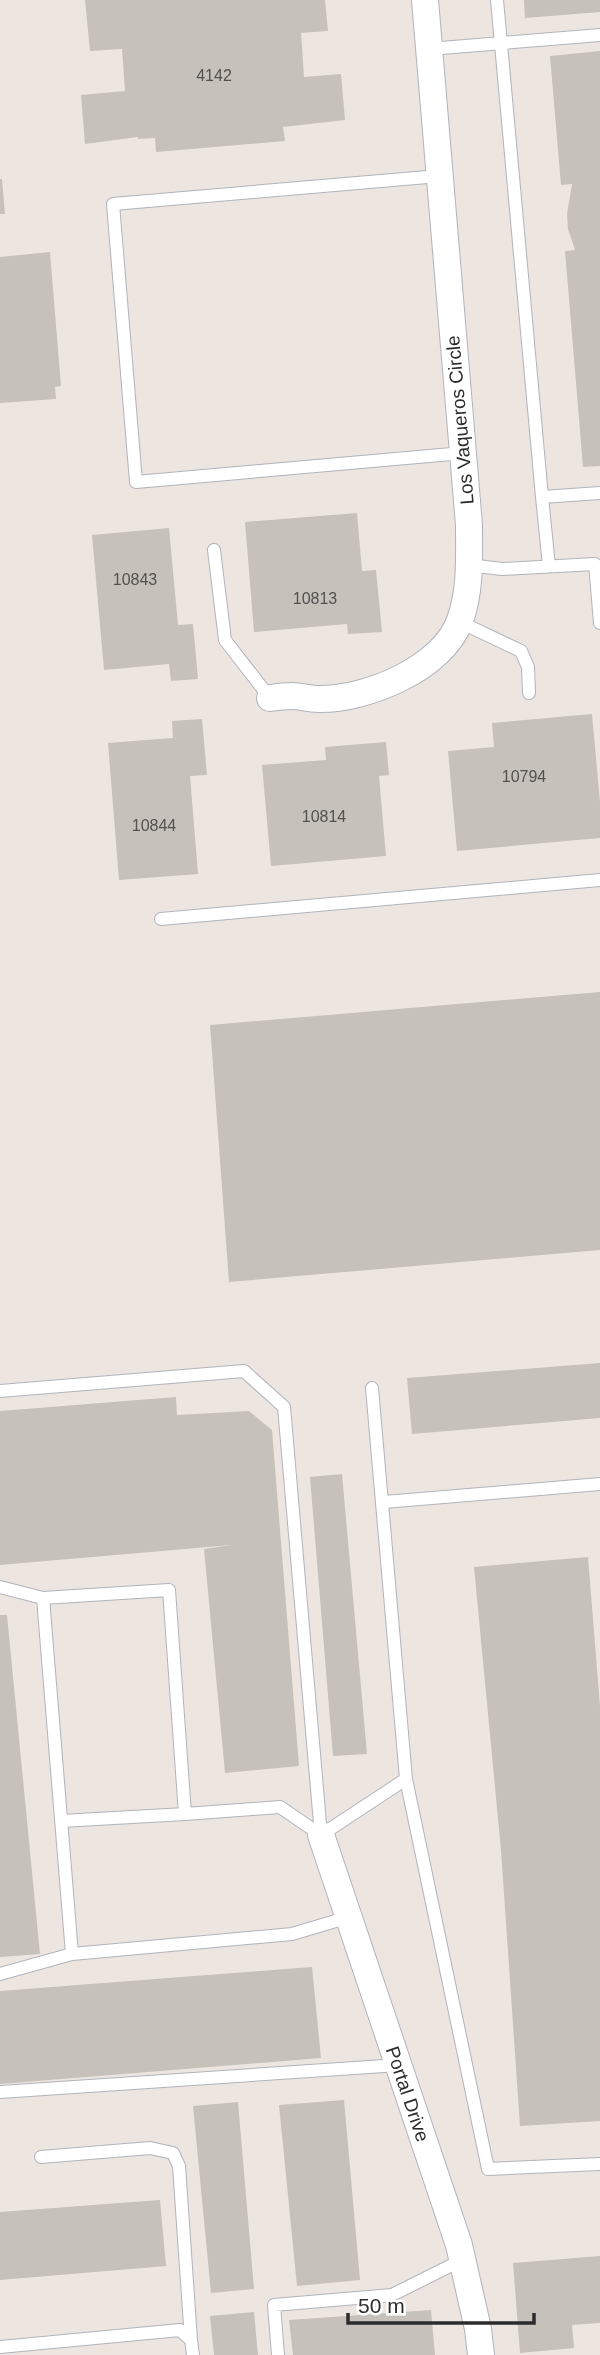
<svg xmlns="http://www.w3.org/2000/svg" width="600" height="2355" viewBox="0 0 600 2355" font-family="Helvetica,sans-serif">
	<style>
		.building { fill: #c6c1bb }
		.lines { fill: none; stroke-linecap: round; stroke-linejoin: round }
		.service-casing { stroke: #b0b3bc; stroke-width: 14 }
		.minor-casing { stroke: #b0b3bc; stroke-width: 28 }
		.service { stroke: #fff; stroke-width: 12 }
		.minor { stroke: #fff; stroke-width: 26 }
		.labels { text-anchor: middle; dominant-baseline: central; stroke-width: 5; stroke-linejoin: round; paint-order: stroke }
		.number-label { font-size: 16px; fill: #525150 }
		.street-label { font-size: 19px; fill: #2c2c2c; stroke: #fff }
	</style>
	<rect width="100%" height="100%" fill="#ede6e0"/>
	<path class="building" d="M 85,0 L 325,0 L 328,31 L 301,33 L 304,77 L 341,74 L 345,120 L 283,127 L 285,141 L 156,152 L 155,138 L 138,139 L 138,137 L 85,144 L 81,95 L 125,91 L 122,49 L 90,51 Z
		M 524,0 L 600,0 L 600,12 L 525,18 Z
		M 600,51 L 600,466 L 583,467 L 565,251 L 575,250 L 568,229 L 567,214 L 572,184 L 561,185 L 550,56 Z
		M 0,179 L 2,179 L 5,214 L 0,214 Z
		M 50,252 L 61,386 L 55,387 L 56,399 L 0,403 L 0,257 Z
		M 357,513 L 362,571 L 376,570 L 382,632 L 348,634 L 347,624 L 254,632 L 245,522 Z
		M 169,528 L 178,625 L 193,624 L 198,679 L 171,681 L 169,664 L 104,670 L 92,535 Z
		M 592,714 L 600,802 L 600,838 L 457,851 L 448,751 L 494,747 L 492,723 Z
		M 202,719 L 207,775 L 190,776 L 198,874 L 119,880 L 108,743 L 173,738 L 172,721 Z
		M 386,742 L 389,775 L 379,776 L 386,856 L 271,866 L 262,765 L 326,760 L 325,747 Z
		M 600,992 L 600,1250 L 229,1282 L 210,1025 Z
		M 600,1363 L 600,1418 L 412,1434 L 407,1378 Z
		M 176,1397 L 177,1415 L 249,1411 L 272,1430 L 299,1766 L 225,1773 L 204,1549 L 231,1545 L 0,1565 L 0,1411 Z
		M 342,1474 L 367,1754 L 333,1756 L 310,1477 Z
		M 588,1557 L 600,1706 L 600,2121 L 520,2126 L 501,1850 L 474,1567 Z
		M 0,1615 L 7,1615 L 40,1954 L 0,1957 Z
		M 312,1967 L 321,2058 L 0,2084 L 0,1991 Z
		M 344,2100 L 360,2280 L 297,2286 L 279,2105 Z
		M 238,2102 L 254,2289 L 211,2293 L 193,2106 Z
		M 160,2200 L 166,2266 L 0,2280 L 0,2212 Z
		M 600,2256 L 600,2323 L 572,2325 L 574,2348 L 520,2353 L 513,2263 Z
		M 431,2310 L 435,2355 L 293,2355 L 289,2320 Z
		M 254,2312 L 258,2355 L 214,2355 L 210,2316 Z"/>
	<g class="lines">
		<g class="service-casing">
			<path id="service" d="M 497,0 L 542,497 L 600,493
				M 429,49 L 600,35
				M 439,176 L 113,204 L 136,482 L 463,453
				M 542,497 L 549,566
				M 214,550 L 225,640 L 270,698
				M 469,565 L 502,569 L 595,564 L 600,623
				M 460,622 L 521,651 L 528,667 L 529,693
				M 161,919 L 600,880
				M 0,1391 L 244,1371 L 284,1407 L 321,1835
				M 384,1502 L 600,1484
				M 0,1587 L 43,1598
				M 406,1779 L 488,2169 L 600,2164
				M 61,1821 L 185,1814
				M 321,1835 L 280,1807 L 185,1814 L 169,1590 L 43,1598 L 72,1954 L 292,1934 L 349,1917
				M 321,1835 L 406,1779 L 372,1388
				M 0,1974 L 72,1954
				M 0,2092 L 399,2065
				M 41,2157 L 150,2148 L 173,2153 L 179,2166 L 191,2340
				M 0,2347 L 180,2330 L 191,2340 L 193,2355
				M 278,2355 L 274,2305 L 392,2295 L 462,2260"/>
		</g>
		<g class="minor-casing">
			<g id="minor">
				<path d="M 270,698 C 277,697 285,696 292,696 C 301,696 309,699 318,699 C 366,700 444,668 460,620 C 471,590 469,556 469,525 L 425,0"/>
				<path id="s1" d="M 321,1835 L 459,2245 L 478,2329 L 481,2355"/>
			</g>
		</g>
		<use href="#service" class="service"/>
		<use href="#minor" class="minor"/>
	</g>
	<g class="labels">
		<g class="number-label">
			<text x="214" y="75">4142</text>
			<text x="135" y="579">10843</text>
			<text x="315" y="598">10813</text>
			<text x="524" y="776">10794</text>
			<text x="324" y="816">10814</text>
			<text x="154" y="825">10844</text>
		</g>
		<g class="street-label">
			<text transform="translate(460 420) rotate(-95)">Los Vaqueros Circle</text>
			<text stroke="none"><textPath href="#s1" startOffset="273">Portal Drive</textPath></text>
		</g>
	</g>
	<path d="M348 2313v10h186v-10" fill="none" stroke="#2c2c2c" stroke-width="3.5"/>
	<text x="358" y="2313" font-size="21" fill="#2c2c2c" stroke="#ffffff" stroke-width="5" paint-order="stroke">50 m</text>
</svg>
